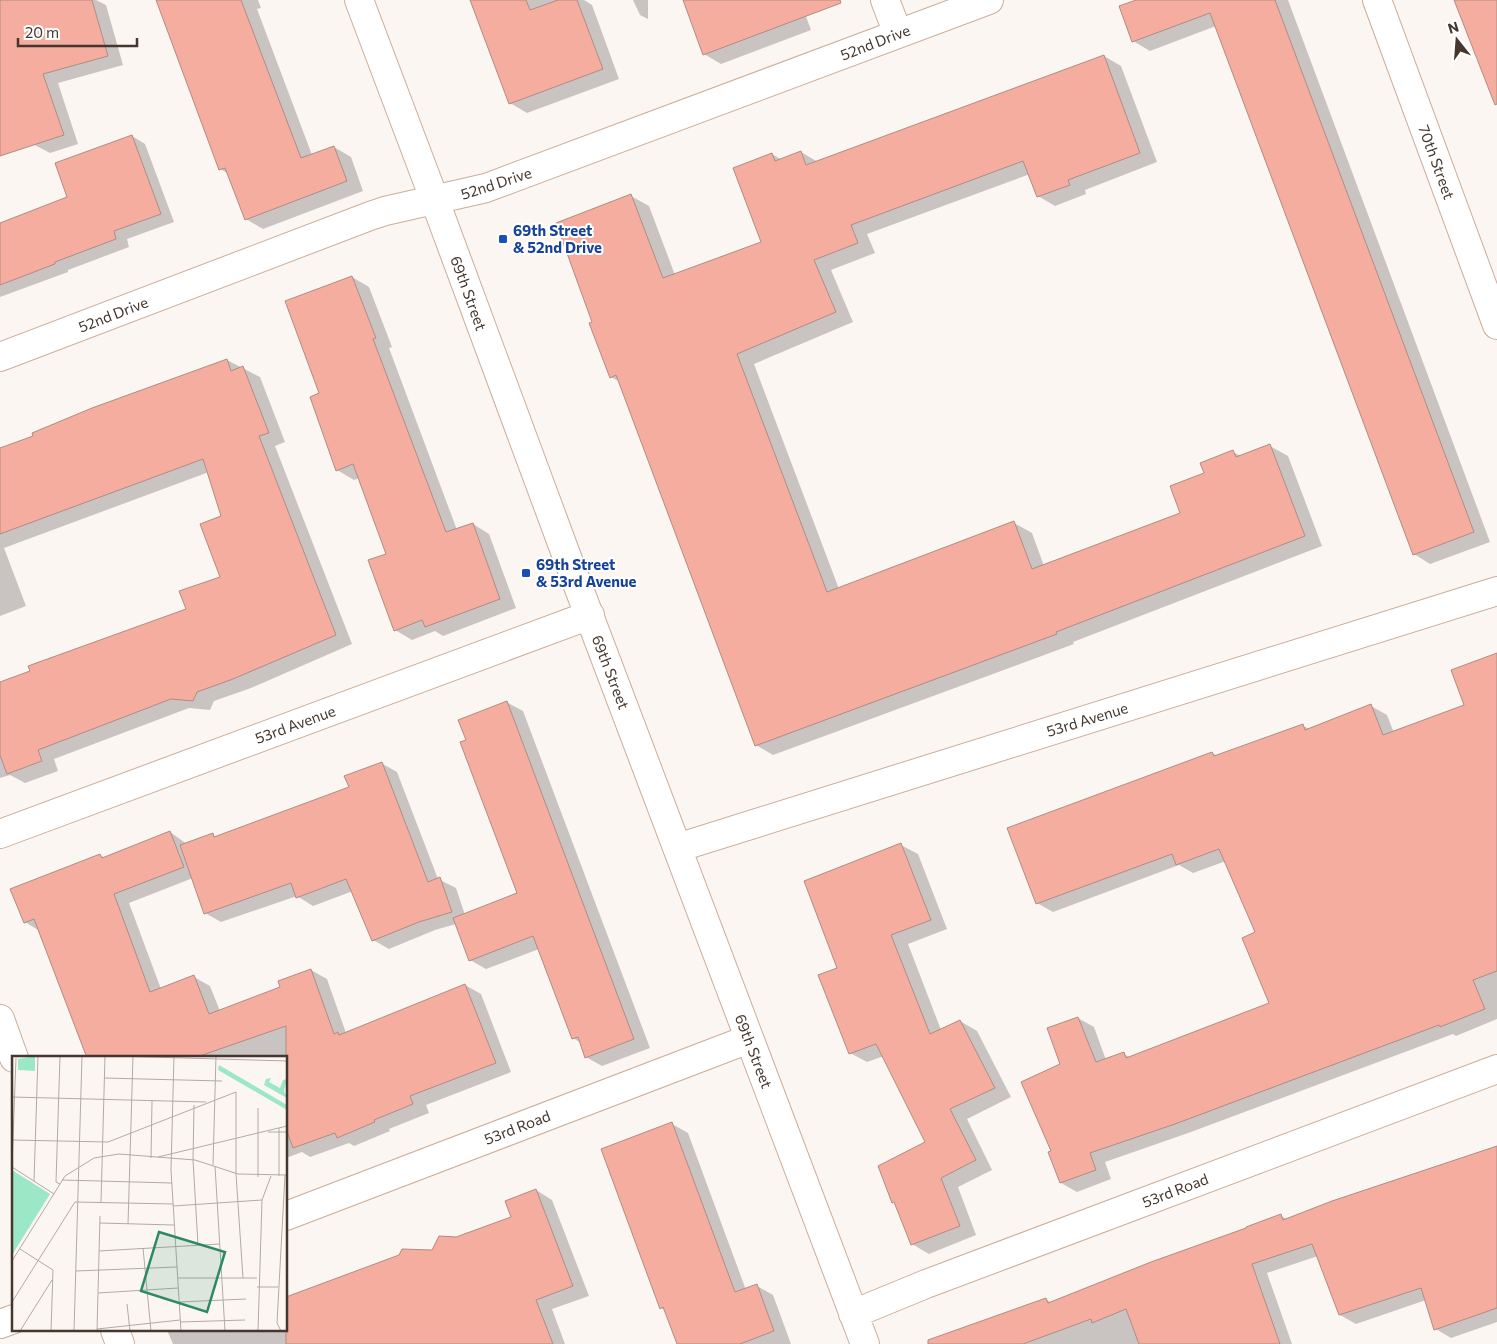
<svg xmlns="http://www.w3.org/2000/svg" width="1497" height="1344" viewBox="0 0 1497 1344" font-family="Commissioner,sans-serif">
	<style>
		.shadow { fill: #0003 }
		.building { fill: #f4ad9e; stroke: #af8c84 }
		.lines { fill: none; stroke-linecap: round; stroke-linejoin: round }
		.minor-casing { stroke: #cbad99; stroke-width: 30 }
		.minor { stroke: #fff; stroke-width: 28 }
		.transit-dot { fill: #1a4fb4; stroke: #fff; stroke-width: 2 }
		.labels { text-anchor: middle; dominant-baseline: central; stroke-width: 4; stroke-linejoin: round; paint-order: stroke }
		.street-label { font-size: 15px; fill: #43372f; stroke: #fff }
		.transit-label { font-size: 15px; font-weight: bold; fill: #164399; stroke: #fff; text-anchor: start }
		.inset-road { fill: none; stroke: #b2aaa4; stroke-width: 1 }
		.view { fill: #2b8a62; fill-opacity: 0.15; stroke: #2b8a62; stroke-width: 2.5 }
		.inset-edge { fill: none; stroke: #43372f; stroke-width: 2.5 }
	</style>
	<rect width="100%" height="100%" fill="#fcf6f2"/>
	<path class="shadow" d="M 0,0 L 96,0 L 106,5 L 123,65 L 58,83 L 78,144 L 50,153 L 0,127 Z
		M 157,0 L 258,0 L 261,8 L 257,9 L 312,155 L 334,147 L 351,157 L 363,191 L 263,229 L 246,219 L 229,174 L 220,169 Z
		M 470,0 L 584,0 L 592,5 L 619,79 L 527,113 L 510,103 Z
		M 633,0 L 648,0 L 648,19 L 640,15 Z
		M 684,0 L 800,0 L 811,30 L 721,64 L 704,54 Z
		M 1139,0 L 1288,0 L 1490,542 L 1430,564 L 1414,554 L 1216,26 L 1150,51 L 1133,41 Z
		M 1104,56 L 1121,66 L 1157,162 L 1085,190 L 1086,194 L 1055,206 L 1038,196 L 1030,174 L 867,234 L 875,253 L 831,270 L 853,322 L 754,364 L 839,589 L 1014,523 L 1032,533 L 1044,566 L 1182,514 L 1205,474 L 1233,452 L 1241,456 L 1270,446 L 1288,456 L 1322,546 L 1073,642 L 1074,644 L 773,755 L 756,745 L 620,382 L 611,377 L 594,323 L 631,196 L 649,206 L 675,275 L 763,243 L 772,154 L 782,160 L 801,152 L 818,162 Z
		M 132,136 L 145,144 L 174,222 L 127,239 L 129,247 L 68,270 L 68,272 L 0,297 L 0,225 L 68,198 Z
		M 352,277 L 369,287 L 392,347 L 389,348 L 457,530 L 473,524 L 489,534 L 516,608 L 443,636 L 435,631 L 412,640 L 395,630 L 387,555 L 359,478 L 354,480 L 337,470 L 321,394 L 286,302 Z
		M 227,360 L 260,377 L 285,442 L 275,446 L 352,644 L 251,688 L 214,701 L 210,710 L 189,708 L 54,759 L 58,771 L 25,783 L 10,775 L 0,778 L 0,683 L 188,610 L 222,577 L 223,517 L 209,472 L 4,548 L 26,606 L 0,616 L 0,460 Z
		M 1497,654 L 1497,1019 L 1456,1036 L 1453,1034 L 1191,1132 L 1105,1162 L 1111,1179 L 1077,1192 L 1061,1183 L 1053,1152 L 1062,1064 L 1078,1018 L 1094,1027 L 1106,1060 L 1124,1054 L 1131,1058 L 1270,1004 L 1257,933 L 1226,861 L 1193,873 L 1179,865 L 1053,912 L 1037,903 L 1212,753 L 1218,756 L 1303,726 L 1310,729 L 1371,706 L 1387,715 L 1394,733 L 1466,706 Z
		M 506,702 L 523,711 L 650,1048 L 602,1066 L 586,1057 L 581,1043 L 573,1038 L 539,949 L 486,969 L 470,960 L 456,924 L 435,930 L 389,949 L 373,940 L 353,891 L 313,906 L 297,896 L 221,922 L 205,913 L 193,878 L 129,903 L 161,989 L 194,977 L 210,986 L 220,1011 L 282,988 L 311,970 L 327,979 L 346,1033 L 465,985 L 481,994 L 511,1072 L 426,1105 L 429,1113 L 389,1129 L 390,1131 L 354,1146 L 349,1143 L 310,1157 L 302,1152 L 286,1158 L 286,1058 L 77,1058 L 87,1054 L 38,930 L 25,922 L 100,855 L 105,858 L 170,832 L 187,844 L 212,835 L 217,837 L 350,788 L 381,763 L 397,772 L 438,879 L 456,888 L 465,915 L 518,894 L 467,741 Z
		M 901,845 L 918,854 L 947,929 L 908,944 L 941,1030 L 960,1021 L 977,1031 L 1011,1097 L 967,1119 L 992,1170 L 958,1187 L 976,1235 L 929,1254 L 912,1244 L 896,1204 L 893,1202 L 927,1143 L 884,1056 L 867,1062 L 850,1053 L 838,968 Z
		M 672,1124 L 688,1133 L 746,1290 L 757,1286 L 773,1295 L 791,1344 L 678,1344 L 665,1310 L 661,1308 Z
		M 1497,1147 L 1497,1322 L 1451,1338 L 1436,1329 L 1426,1300 L 1356,1324 L 1340,1315 L 1318,1256 L 1267,1273 L 1292,1344 L 958,1344 L 1045,1299 L 1052,1303 L 1281,1216 L 1288,1220 Z
		M 536,1190 L 552,1200 L 589,1296 L 552,1309 L 565,1344 L 173,1344 L 167,1330 L 286,1330 L 456,1239 L 513,1218 Z"/>
	<path class="building" d="M 0,0 L 92,0 L 108,56 L 43,74 L 64,135 L 0,156 Z
		M 156,0 L 241,0 L 301,158 L 334,146 L 347,181 L 245,220 L 225,168 L 219,170 Z
		M 470,0 L 526,0 L 530,10 L 558,0 L 577,0 L 603,69 L 509,104 Z
		M 683,0 L 840,0 L 841,3 L 703,55 Z
		M 1136,0 L 1275,0 L 1474,532 L 1413,555 L 1210,13 L 1132,42 L 1119,6 Z
		M 1454,0 L 1497,0 L 1497,104 L 1495,105 Z
		M 1104,55 L 1140,153 L 1068,180 L 1070,185 L 1037,197 L 1023,161 L 851,225 L 858,243 L 814,260 L 836,312 L 737,354 L 827,592 L 1014,521 L 1032,569 L 1180,513 L 1170,486 L 1204,473 L 1200,463 L 1233,450 L 1236,457 L 1270,444 L 1305,536 L 1056,632 L 1057,634 L 755,746 L 616,375 L 610,378 L 589,323 L 592,322 L 556,223 L 631,194 L 663,278 L 761,242 L 733,168 L 772,153 L 775,161 L 801,151 L 806,165 Z
		M 132,135 L 161,214 L 114,231 L 116,239 L 55,262 L 55,264 L 0,285 L 0,223 L 67,197 L 55,163 Z
		M 352,276 L 376,338 L 373,339 L 446,532 L 473,523 L 500,599 L 425,627 L 422,620 L 394,631 L 368,560 L 386,554 L 353,464 L 336,471 L 310,397 L 319,393 L 285,301 Z
		M 227,359 L 231,371 L 243,366 L 269,433 L 259,436 L 336,635 L 233,679 L 197,692 L 193,701 L 171,699 L 38,750 L 42,761 L 7,774 L 0,755 L 0,682 L 30,671 L 28,666 L 186,609 L 179,591 L 220,577 L 200,524 L 221,516 L 203,459 L 0,534 L 0,448 L 33,436 L 32,433 L 92,408 Z
		M 1497,653 L 1497,971 L 1473,980 L 1485,1009 L 1440,1027 L 1439,1025 L 1175,1124 L 1090,1153 L 1096,1170 L 1060,1183 L 1048,1152 L 1051,1151 L 1021,1082 L 1060,1064 L 1047,1028 L 1078,1017 L 1096,1062 L 1124,1052 L 1126,1058 L 1269,1003 L 1242,938 L 1255,932 L 1219,849 L 1176,865 L 1172,854 L 1036,904 L 1007,828 L 1212,752 L 1214,756 L 1303,724 L 1305,730 L 1371,704 L 1383,735 L 1464,705 L 1451,670 Z
		M 507,701 L 634,1039 L 585,1058 L 578,1037 L 572,1039 L 533,936 L 469,961 L 453,918 L 517,893 L 460,742 L 466,740 L 458,720 Z
		M 382,762 L 428,882 L 440,877 L 452,912 L 419,922 L 372,941 L 346,879 L 296,898 L 291,883 L 204,914 L 180,845 L 213,833 L 214,837 L 349,787 L 344,776 Z
		M 170,831 L 184,867 L 114,894 L 150,992 L 194,975 L 209,1014 L 280,987 L 278,981 L 311,969 L 334,1034 L 338,1032 L 339,1035 L 465,984 L 496,1063 L 410,1096 L 413,1104 L 374,1120 L 375,1122 L 337,1138 L 335,1133 L 293,1148 L 286,1129 L 286,1026 L 194,1058 L 87,1058 L 34,919 L 24,923 L 10,889 L 100,854 L 102,858 Z
		M 901,843 L 931,920 L 891,935 L 930,1034 L 960,1020 L 995,1088 L 950,1109 L 976,1160 L 941,1178 L 960,1226 L 911,1245 L 894,1202 L 892,1203 L 878,1166 L 925,1142 L 876,1044 L 849,1054 L 818,975 L 837,968 L 804,881 Z
		M 672,1122 L 735,1292 L 757,1284 L 774,1331 L 740,1344 L 677,1344 L 663,1307 L 660,1309 L 601,1149 Z
		M 1497,1146 L 1497,1308 L 1434,1330 L 1421,1288 L 1339,1315 L 1312,1244 L 1252,1264 L 1280,1344 L 1139,1344 L 1126,1309 L 1092,1323 L 1091,1319 L 1023,1344 L 928,1344 L 928,1340 L 1046,1298 L 1048,1303 L 1151,1262 L 1246,1228 L 1246,1227 L 1281,1214 L 1283,1220 L 1332,1201 Z
		M 536,1189 L 573,1286 L 536,1300 L 553,1344 L 286,1344 L 286,1297 L 399,1255 L 402,1249 L 432,1250 L 439,1236 L 456,1237 L 511,1217 L 505,1201 Z"/>
	<g class="lines">
		<g class="minor-casing">
			<path id="minor" d="M 359,0 L 435,201 L 567,557 L 865,1344
				M 885,0 L 898,34
				M 1377,0 L 1497,325
				M 0,357 L 370,216 L 385,211 L 486,188 L 989,0
				M 0,834 L 590,615
				M 677,848 L 1497,591
				M 0,1019 L 14,1058
				M 286,1216 L 749,1039
				M 853,1314 L 926,1284 L 1497,1069
				M 0,1324 L 14,1319
				M 115,1330 L 120,1344"/>
		</g>
		<use href="#minor" class="minor"/>
	</g>
	<g class="transit-dot">
		<rect x="498" y="234" width="10" height="10" rx="2.5"/>
		<rect x="521" y="568" width="10" height="10" rx="2.5"/>
	</g>
	<g class="labels">
		<g class="street-label">
			<text transform="translate(875 42) rotate(-21)">52nd Drive</text>
			<text transform="translate(1437 162) rotate(70)">70th Street</text>
			<text transform="translate(496 183) rotate(-18)">52nd Drive</text>
			<text transform="translate(469 293) rotate(70)">69th Street</text>
			<text transform="translate(113 314) rotate(-21)">52nd Drive</text>
			<text transform="translate(611 672) rotate(69)">69th Street</text>
			<text transform="translate(1087 719) rotate(-17)">53rd Avenue</text>
			<text transform="translate(295 724) rotate(-20)">53rd Avenue</text>
			<text transform="translate(754 1051) rotate(69)">69th Street</text>
			<text transform="translate(517 1127) rotate(-21)">53rd Road</text>
			<text transform="translate(1175 1190) rotate(-21)">53rd Road</text>
		</g>
		<g class="transit-label">
			<text x="513" y="230">69th Street<tspan x="513" dy="17">&amp; 52nd Drive</tspan></text>
			<text x="536" y="564">69th Street<tspan x="536" dy="17">&amp; 53rd Avenue</tspan></text>
		</g>
	</g>
	<g transform="translate(12 1056)">
		<rect width="275" height="275" fill="#fcf6f2"/>
		<path d="M 23,0 L 23,15 L 6,14 L 6,3 ZM 207,9 L 275,49 L 275,54 L 206,14 ZM 259,22 L 257,26 L 268,32 L 271,24 L 275,23 L 272,35 L 275,42 L 252,29 L 254,23 ZM 0,114 L 38,138 L 0,199 Z" fill="#9be7c6"/>
		<path class="inset-road" d="M 48,0 L 44,126 L 48,128M 104,0 L 275,5M 162,0 L 159,114 L 169,275M 92,22 L 210,25M 0,41 L 194,46M 182,49 L 181,104 L 186,189M 256,76 L 275,76M 0,84 L 96,86 L 224,36 L 224,118 L 231,222M 146,101 L 275,70M 139,102 L 140,45M 201,109 L 204,0M 0,110 L 4,2M 203,110 L 213,275M 0,111 L 42,138M 267,120 L 267,72M 246,121 L 246,52M 50,124 L 160,127M 22,125 L 26,0M 89,146 L 93,0M 161,150 L 250,144M 88,167 L 162,169M 116,168 L 121,0M 131,192 L 139,275M 8,193 L 41,214 L 39,275M 87,195 L 208,188M 0,205 L 53,120 L 82,102 L 107,98 L 183,104 L 226,118 L 275,119M 64,215 L 165,211M 166,222 L 245,222M 245,231 L 266,231M 86,237 L 166,232M 0,246 L 63,146 L 161,148M 167,246 L 234,243M 115,248 L 118,275M 168,266 L 233,264M 85,273 L 168,264M 8,275 L 40,224M 62,275 L 70,0M 85,275 L 88,160M 246,275 L 250,144 L 259,120M 269,275 L 265,267 L 273,119"/>
		<path class="view" d="M 147,176 L 213,196 L 195,256 L 129,235 Z"/>
		<rect width="275" height="275" class="inset-edge"/>
	</g>
	<g transform="translate(1457 40) rotate(343)" stroke="#ffffff" stroke-width="4" paint-order="stroke">
	<path d="M0-4L9 19L0 12L-9 19Z" fill="#43372f"/>
	<text y="-8" font-size="14" font-weight="bold" text-anchor="middle" fill="#43372f">N</text>
	</g>
	<path d="M18 38v8h119v-8" fill="none" stroke="#43372f" stroke-width="2.5"/>
	<text x="25" y="38" font-size="15" fill="#43372f" stroke="#ffffff" stroke-width="4" paint-order="stroke">20 m</text>
</svg>
